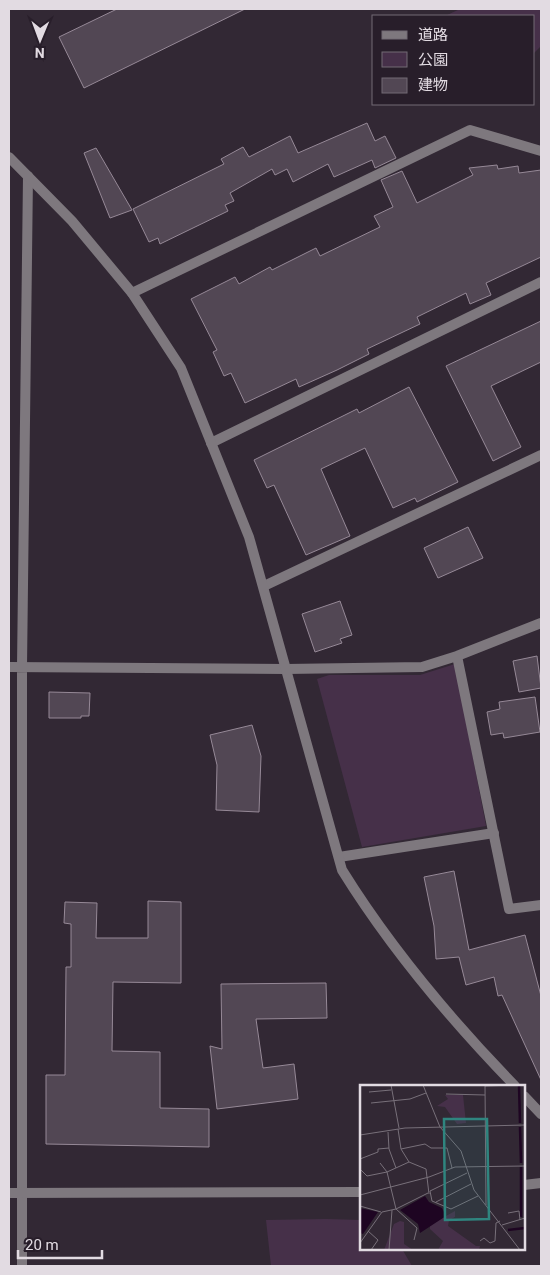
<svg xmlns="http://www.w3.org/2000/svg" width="550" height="1275" viewBox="0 0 550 1275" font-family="Roboto,'Noto Sans JP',sans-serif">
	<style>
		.green { fill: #463049 }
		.building { fill: #524754; stroke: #968997 }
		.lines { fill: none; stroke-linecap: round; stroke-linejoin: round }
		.service { stroke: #7e787e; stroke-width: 10 }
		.minor { stroke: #7e787e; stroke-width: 10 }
		.tertiary { stroke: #7e787e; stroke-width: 10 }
		.inset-river { fill: none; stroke: #1e0522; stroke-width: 2.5 }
		.inset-road { fill: none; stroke: #78707a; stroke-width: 1 }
		.view { fill: #2f857f; fill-opacity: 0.15; stroke: #2f857f; stroke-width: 2.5 }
		.inset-edge { fill: none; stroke: #e2dbe2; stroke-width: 2.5 }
	</style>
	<rect width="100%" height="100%" fill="#322834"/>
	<path class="green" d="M 460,9 L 541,9 L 541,46 L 534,53 L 534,16 L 445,16 Z
		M 455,664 L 486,826 L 362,847 L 317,679 L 329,675 L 420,675 Z
		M 326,1219 L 361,1220 L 361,1249 L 402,1249 L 412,1266 L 271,1266 L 266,1220 Z"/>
	<path class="building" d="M 117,9 L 245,9 L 84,88 L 59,37 Z
		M 367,123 L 375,141 L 385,136 L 396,158 L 375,168 L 372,160 L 334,177 L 328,164 L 293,182 L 287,169 L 275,175 L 272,169 L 230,193 L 234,201 L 225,205 L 228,211 L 160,244 L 158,238 L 149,242 L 133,209 L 224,164 L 221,159 L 243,147 L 249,157 L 290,136 L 298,153 Z
		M 96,148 L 132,210 L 110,218 L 84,153 Z
		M 497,165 L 498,169 L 518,166 L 519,173 L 541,170 L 541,257 L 486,283 L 491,295 L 470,304 L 466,293 L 417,317 L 420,324 L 367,349 L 369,354 L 337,370 L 299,387 L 296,379 L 245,403 L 231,373 L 224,376 L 213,352 L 217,350 L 191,299 L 235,277 L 239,284 L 270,267 L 272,270 L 316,248 L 320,256 L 380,227 L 374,216 L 393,207 L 381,180 L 402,171 L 417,203 L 473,175 L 469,168 Z
		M 541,321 L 541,362 L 491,386 L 521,447 L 493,461 L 446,366 Z
		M 409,387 L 458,482 L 417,502 L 415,498 L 393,508 L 365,448 L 321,469 L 350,536 L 306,555 L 274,485 L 267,488 L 254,460 L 357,409 L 359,413 Z
		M 468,527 L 483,558 L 438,578 L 424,548 Z
		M 340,601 L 352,635 L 340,639 L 342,643 L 315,652 L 302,614 Z
		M 537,656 L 541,688 L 519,692 L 513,661 Z
		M 49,692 L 90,693 L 89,716 L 81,716 L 81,718 L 49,718 Z
		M 535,697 L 540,732 L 504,738 L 503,733 L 491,735 L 487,712 L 500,709 L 499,702 Z
		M 252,725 L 261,756 L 259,812 L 216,810 L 217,765 L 210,735 Z
		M 454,871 L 469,950 L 525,935 L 541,996 L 541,1080 L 502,995 L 498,996 L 494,977 L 466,985 L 459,957 L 436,959 L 434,926 L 424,877 Z
		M 148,901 L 181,902 L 181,983 L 113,982 L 112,1051 L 160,1052 L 160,1108 L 209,1109 L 209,1147 L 46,1144 L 46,1075 L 65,1075 L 66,967 L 71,967 L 71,924 L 64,923 L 65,902 L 97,903 L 96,938 L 148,938 Z
		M 326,983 L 327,1018 L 256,1019 L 263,1068 L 294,1064 L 298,1099 L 217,1109 L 210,1046 L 222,1049 L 221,984 Z"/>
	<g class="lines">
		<path class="service" d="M 339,857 L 494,833"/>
		<path class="minor" d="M 132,293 L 470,130 L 541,151
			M 211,443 L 541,282
			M 264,586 L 541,455
			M 457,656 L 509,909 L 541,905
			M 9,667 L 286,669 L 422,667 L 457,656 L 541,623
			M 22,1266 L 22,667 L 28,176"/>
		<path class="tertiary" d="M 9,157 L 72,221 L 132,293 L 181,368 L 249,537 L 342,870 C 391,949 451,1020 515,1086
			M 524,1096 L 541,1114
			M 524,1185 L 541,1183
			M 9,1193 L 361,1192"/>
	</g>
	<g transform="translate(360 1085)">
		<rect width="165" height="165" fill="#322834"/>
		<path d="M 85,10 L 103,10 L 106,38 L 97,39 L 85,22 L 77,21 L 88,14 ZM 95,126 L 95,132 L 89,135 L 88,141 L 116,161 L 120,161 L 119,165 L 78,165 L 83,156 L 70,144 L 70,140 ZM 40,136 L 44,137 L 44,159 L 53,165 L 24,165 L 34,139 Z" fill="#463049"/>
		<path d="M 65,111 L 69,117 L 82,123 L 86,131 L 60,148 L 58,139 L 40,125 ZM 0,123 L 18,127 L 3,149 L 0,148 Z" fill="#1e0522"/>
		<path class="inset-river" d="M 159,0 L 160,38M 160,42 L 161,78M 161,82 L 161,132M 148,145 L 165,143"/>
		<path class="inset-road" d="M 31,0 L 39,43M 63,0 L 80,42 L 101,66 L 114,105 L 160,165M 125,0 L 126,120M 125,1 L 154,0M 9,7 L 31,5M 86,9 L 125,10M 11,18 L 50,14 L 66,8M 38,44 L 41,64 L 49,77 L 66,84 L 69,109M 28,47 L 29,64 L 36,83M 0,50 L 45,43 L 165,40M 41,64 L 65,59 L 71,63 L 87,63 L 92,83M 0,74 L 18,67 L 18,64 L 29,63M 20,78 L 27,87 L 36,124 L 57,143 L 54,155M 0,84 L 7,91 L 27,87 L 49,77M 107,88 L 70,106 L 72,116 L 91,124 L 118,111M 0,110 L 69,92 L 95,82 L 165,81M 76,117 L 111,99M 0,121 L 21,127M 148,128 L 159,126 L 160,135M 142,140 L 165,133M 8,146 L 18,155 L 11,165M 120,156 L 124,153 L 130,158 L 135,156 L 136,138 L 140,136M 0,158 L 22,127 L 36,124 L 68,108M 29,165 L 32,125"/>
		<path class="view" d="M 84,34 L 127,34 L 129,134 L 85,135 Z"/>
		<rect width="165" height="165" class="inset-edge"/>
	</g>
	<rect width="550" height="1275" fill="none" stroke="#e2dbe2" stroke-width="20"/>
	<rect x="372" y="15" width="162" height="90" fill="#281e2a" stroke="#726a74"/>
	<rect x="382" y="31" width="25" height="8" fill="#7e787e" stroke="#726a74"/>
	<text x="418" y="40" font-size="15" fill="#e2dbe2">道路</text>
	<rect x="382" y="52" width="25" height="15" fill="#463049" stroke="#726a74"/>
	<text x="418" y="65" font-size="15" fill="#e2dbe2">公園</text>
	<rect x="382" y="78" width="25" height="15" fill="#524754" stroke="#726a74"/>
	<text x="418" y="90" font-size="15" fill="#e2dbe2">建物</text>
	<g transform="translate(40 40) rotate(181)" stroke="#281e2a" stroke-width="4" paint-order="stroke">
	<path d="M0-4L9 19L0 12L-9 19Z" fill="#e2dbe2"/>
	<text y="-8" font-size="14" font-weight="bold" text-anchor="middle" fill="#e2dbe2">N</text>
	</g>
	<path d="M18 1250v8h84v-8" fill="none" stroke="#e2dbe2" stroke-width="2.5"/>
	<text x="25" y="1250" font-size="15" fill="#e2dbe2" stroke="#281e2a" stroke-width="4" paint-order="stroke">20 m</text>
</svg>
